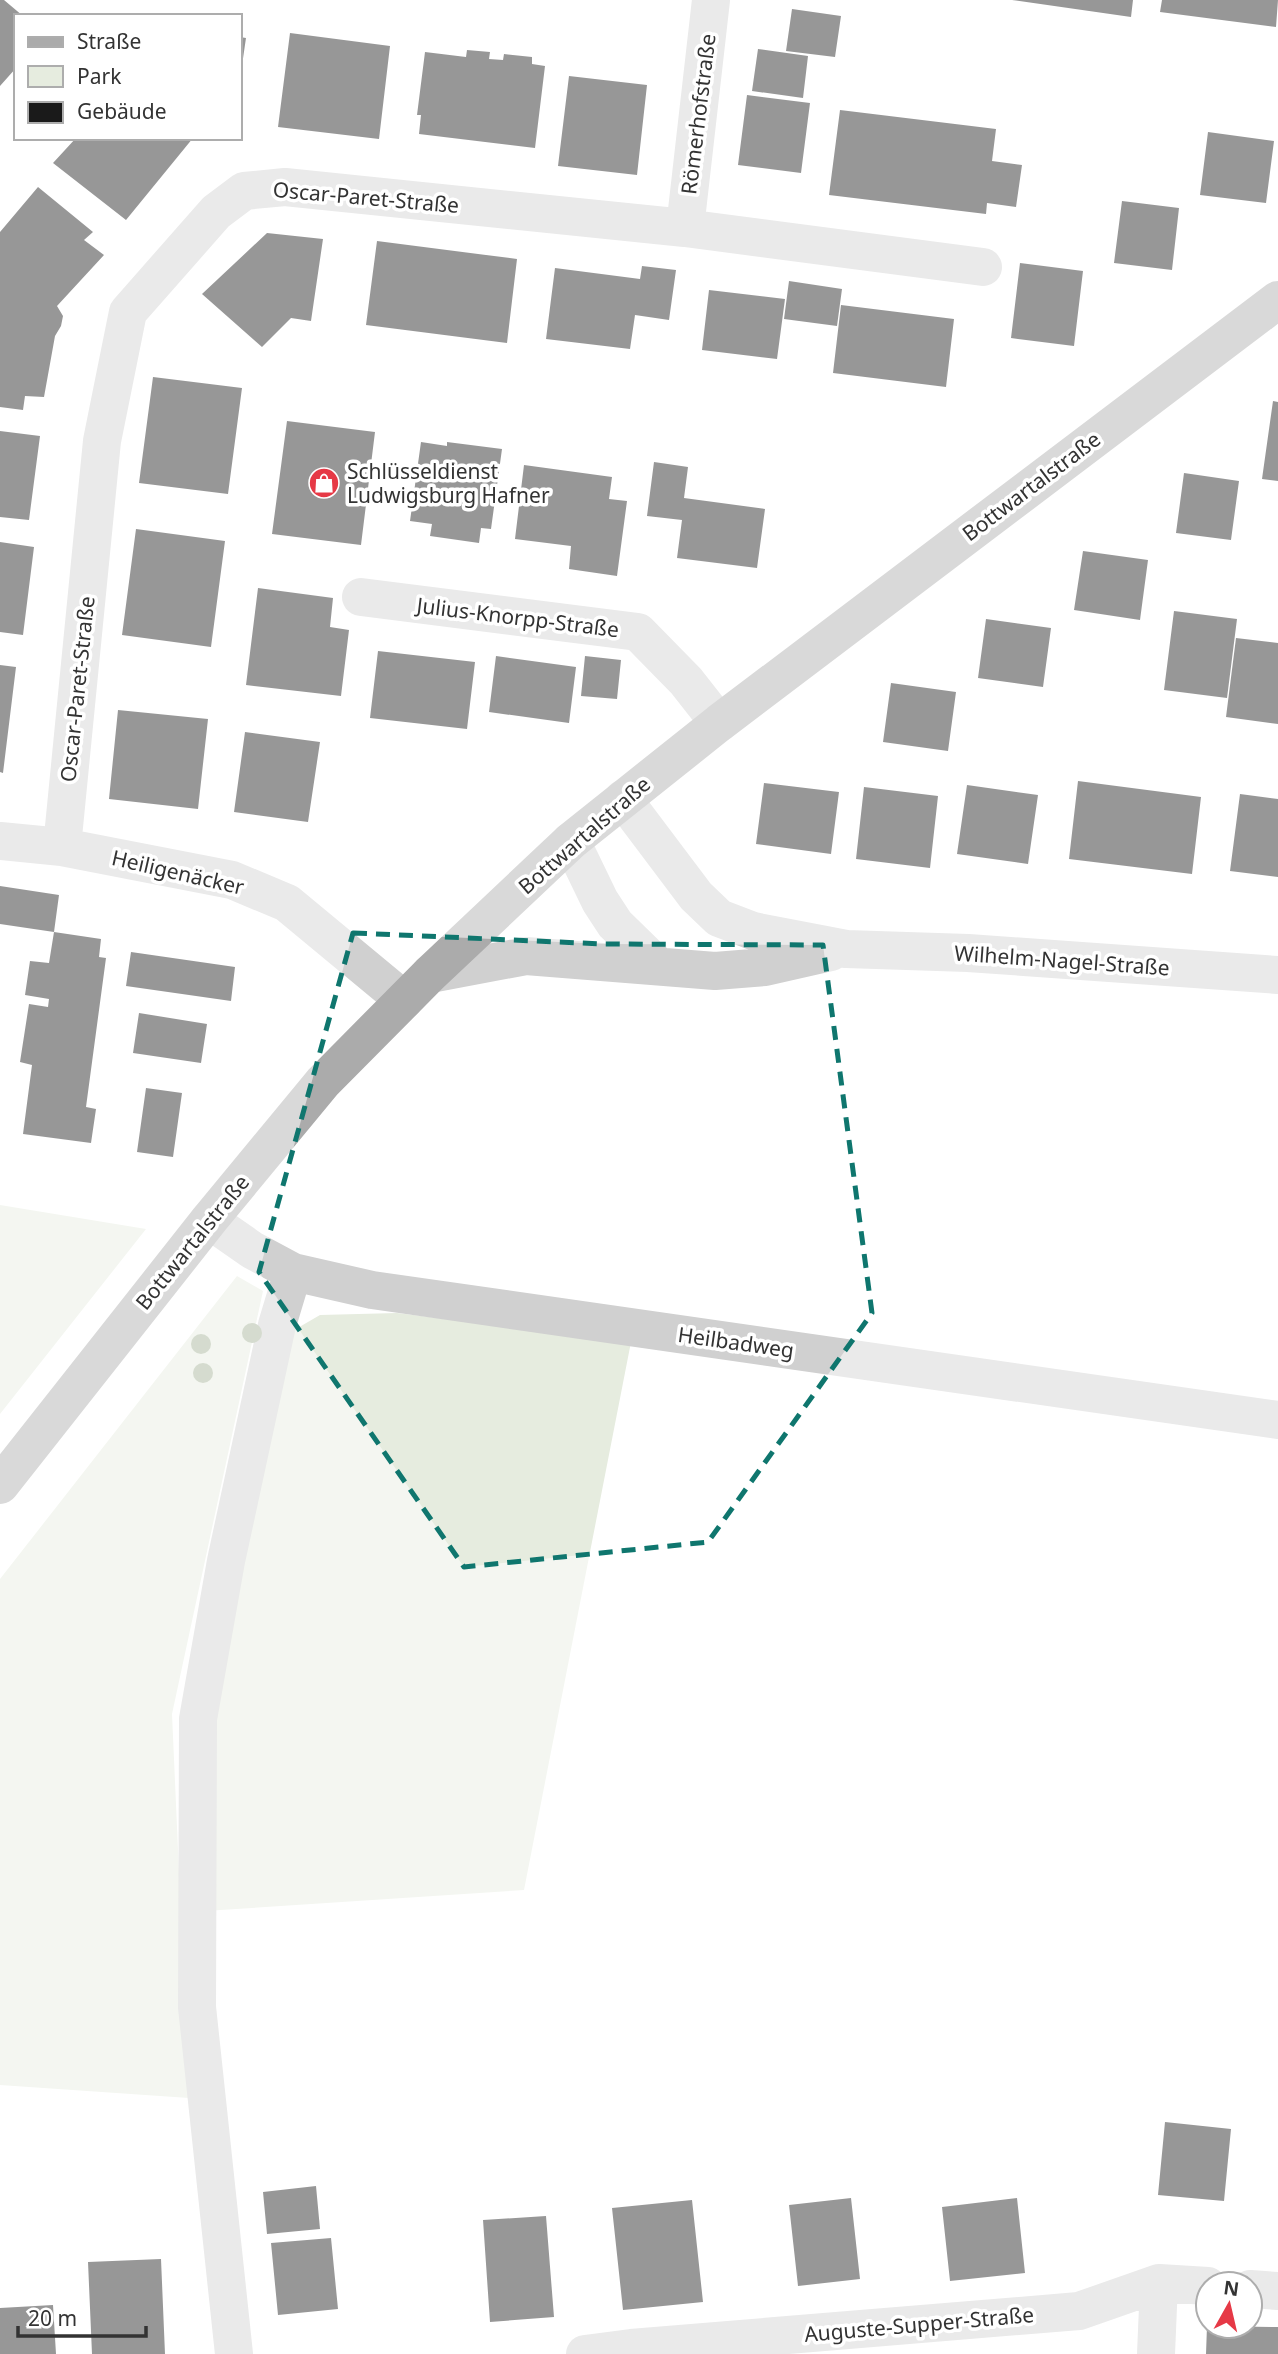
<svg xmlns="http://www.w3.org/2000/svg" width="1278" height="2354" viewBox="0 0 1278 2354" font-family="'Noto Sans',sans-serif">
	<style>
		.green { fill: #e6ecdf }
		.building { fill: #1a1a1a }
		.lines { fill: none; stroke-linecap: round; stroke-linejoin: round }
		.minor { stroke: #d0d0d0; stroke-width: 38 }
		.major { stroke: #ababab; stroke-width: 38 }
		.tree { fill: #a2b095 }
		.marked { fill: none; stroke: #0f766e; stroke-width: 5; stroke-dasharray: 14 9; stroke-linejoin: round }
		.labels { text-anchor: middle; dominant-baseline: central; stroke-width: 7; stroke-linejoin: round; paint-order: stroke }
		.street-label { font-size: 21px; fill: #333; stroke: #fff }
		.poi-label { font-size: 21px; fill: #333; stroke: #fff; text-anchor: start }
	</style>
	<rect width="100%" height="100%" fill="#fff"/>
	<path class="green" d="M 0,1205 L 146,1229 L 0,1414 Z
		M 237,1276 L 263,1291 L 172,1714 L 189,2098 L 0,2085 L 0,1579 Z
		M 397,1313 L 631,1342 L 524,1890 L 205,1911 L 205,1728 L 289,1333 L 320,1315 Z"/>
	<path class="building" d="M 0,0 L 4,0 L 23,16 L 16,16 L 16,68 L 0,86 Z
		M 1012,0 L 1133,0 L 1131,17 Z
		M 1162,0 L 1278,0 L 1276,27 L 1160,12 Z
		M 792,9 L 841,16 L 835,57 L 786,51 Z
		M 290,33 L 390,46 L 379,139 L 278,127 Z
		M 240,37 L 246,38 L 241,72 L 240,72 Z
		M 758,49 L 808,56 L 803,98 L 752,91 Z
		M 467,50 L 490,52 L 489,59 L 503,60 L 504,54 L 532,57 L 532,64 L 545,66 L 535,148 L 419,134 L 421,115 L 417,115 L 425,52 L 466,57 Z
		M 569,76 L 647,85 L 637,175 L 558,166 Z
		M 747,95 L 810,103 L 801,173 L 738,165 Z
		M 840,110 L 996,129 L 992,161 L 1022,165 L 1016,207 L 987,203 L 986,214 L 829,195 Z
		M 1208,132 L 1274,141 L 1266,203 L 1200,195 Z
		M 76,138 L 193,138 L 126,220 L 53,163 Z
		M 38,187 L 93,232 L 84,240 L 104,255 L 57,306 L 63,316 L 61,326 L 55,336 L 44,397 L 25,396 L 23,410 L 0,407 L 0,232 Z
		M 1122,201 L 1179,208 L 1172,270 L 1114,263 Z
		M 267,233 L 323,239 L 311,321 L 291,318 L 262,347 L 202,294 Z
		M 377,241 L 517,259 L 507,343 L 366,325 Z
		M 1020,263 L 1083,271 L 1074,346 L 1011,338 Z
		M 642,266 L 676,270 L 669,320 L 635,315 L 630,349 L 546,339 L 555,268 L 640,279 Z
		M 789,281 L 842,289 L 837,326 L 784,319 Z
		M 709,290 L 785,299 L 777,359 L 702,350 Z
		M 841,305 L 954,319 L 946,387 L 833,373 Z
		M 153,377 L 242,388 L 228,494 L 139,483 Z
		M 1273,401 L 1278,402 L 1278,481 L 1262,479 Z
		M 287,421 L 375,432 L 361,545 L 272,534 Z
		M 0,431 L 40,436 L 29,520 L 0,517 Z
		M 421,442 L 447,446 L 447,442 L 502,449 L 491,529 L 481,528 L 479,543 L 430,536 L 432,524 L 410,521 Z
		M 654,462 L 688,467 L 684,498 L 765,509 L 757,568 L 677,558 L 682,520 L 647,516 Z
		M 524,465 L 612,477 L 609,499 L 627,501 L 617,576 L 569,569 L 571,546 L 515,539 Z
		M 1184,473 L 1239,481 L 1231,540 L 1176,533 Z
		M 136,529 L 225,541 L 211,647 L 122,635 Z
		M 0,542 L 34,547 L 23,635 L 0,632 Z
		M 1083,551 L 1148,560 L 1140,620 L 1074,610 Z
		M 258,588 L 333,598 L 330,627 L 349,630 L 341,696 L 246,685 Z
		M 1174,611 L 1237,619 L 1227,698 L 1164,690 Z
		M 986,619 L 1051,628 L 1043,687 L 978,678 Z
		M 1236,638 L 1278,643 L 1278,724 L 1226,717 Z
		M 378,651 L 475,662 L 467,729 L 370,718 Z
		M 496,656 L 576,667 L 569,723 L 489,712 Z
		M 585,656 L 621,660 L 617,699 L 581,696 Z
		M 0,665 L 16,667 L 3,773 L 0,772 Z
		M 891,683 L 956,692 L 948,751 L 883,742 Z
		M 118,710 L 208,719 L 198,809 L 109,799 Z
		M 245,732 L 320,742 L 308,822 L 234,812 Z
		M 1078,781 L 1201,797 L 1192,874 L 1069,859 Z
		M 764,783 L 839,792 L 831,854 L 756,844 Z
		M 967,785 L 1038,795 L 1028,864 L 957,854 Z
		M 864,787 L 938,796 L 930,868 L 856,859 Z
		M 1240,794 L 1278,799 L 1278,877 L 1230,871 Z
		M 0,886 L 59,895 L 54,932 L 0,924 Z
		M 54,932 L 101,939 L 99,957 L 106,958 L 86,1107 L 96,1109 L 91,1143 L 23,1134 L 32,1065 L 20,1062 L 29,1004 L 48,1007 L 49,999 L 25,995 L 30,961 L 49,963 Z
		M 131,952 L 235,967 L 231,1001 L 126,986 Z
		M 139,1013 L 207,1024 L 201,1063 L 133,1053 Z
		M 146,1088 L 182,1093 L 173,1157 L 137,1152 Z
		M 1165,2122 L 1231,2129 L 1224,2201 L 1158,2195 Z
		M 316,2186 L 320,2229 L 267,2234 L 263,2192 Z
		M 851,2198 L 860,2279 L 798,2286 L 789,2205 Z
		M 1017,2198 L 1025,2273 L 950,2281 L 942,2207 Z
		M 692,2200 L 703,2302 L 623,2310 L 612,2208 Z
		M 546,2216 L 554,2317 L 490,2322 L 483,2220 Z
		M 331,2238 L 338,2309 L 278,2315 L 271,2243 Z
		M 161,2259 L 165,2354 L 92,2354 L 88,2262 Z
		M 53,2305 L 56,2354 L 0,2354 L 0,2308 Z
		M 1207,2326 L 1278,2327 L 1278,2354 L 1206,2354 Z"/>
	<g class="lines">
		<path class="minor" d="M 685,228 L 711,0
			M 361,597 L 638,632 L 686,681 L 719,723
			M 623,799 L 696,896 L 719,918 L 753,931 L 846,949 L 968,953 L 1278,975
			M 0,841 L 62,847 L 232,880 L 287,903 L 404,1000
			M 571,841 L 600,901 L 615,924 L 656,964
			M 62,847 L 102,441 L 128,312 L 216,212 L 244,191 L 285,187 L 685,228 L 983,267
			M 430,974 L 526,956 L 715,971 L 765,967 L 831,952
			M 209,1220 L 252,1250 L 293,1272 L 372,1290 L 1278,1420
			M 1250,2289 L 1278,2291
			M 234,2354 L 197,2007 L 198,1719 L 226,1561 L 277,1325 L 293,1272
			M 585,2354 L 631,2348 L 1079,2311 L 1159,2283 L 1208,2286
			M 1156,2354 L 1159,2283"/>
		<path class="major" d="M 0,1485 L 209,1220 L 323,1082 L 430,974 L 571,841 L 719,723 L 1278,300"/>
	</g>
	<g class="tree">
		<circle cx="252" cy="1333" r="10"/>
		<circle cx="201" cy="1344" r="10"/>
		<circle cx="203" cy="1373" r="10"/>
	</g>
	<path d="M0 0H1278V2354H0ZM 353,933 L 605,944 L 823,945 L 872,1313 L 708,1542 L 464,1567 L 259,1272 Z" fill="#fff" fill-opacity=".55" fill-rule="evenodd"/>
	<path class="marked" d="M 353,933 L 605,944 L 823,945 L 872,1313 L 708,1542 L 464,1567 L 259,1272 Z"/>
	<defs>
		<g id="shop-disc" transform="scale(1.575)"><circle r="9.5" fill="#e63946" stroke="#fff"/><path d="M-5-2.5h2.3a2.7 3.5 0 0 1 5.4 0H5L5.5 6h-11ZM-1.5-2.5h3a1.5 2.3 0 0 0-3 0Z" fill="#fff"/></g>
	</defs>
	<g fill-rule="evenodd">
		<use href="#shop-disc" x="324" y="483"/>
	</g>
	<g class="labels">
		<g class="street-label">
			<text transform="translate(698 114) rotate(-83)">Römerhofstraße</text>
			<text transform="translate(366 197) rotate(5)">Oscar-Paret-Straße</text>
			<text transform="translate(1031 486) rotate(-37)">Bottwartalstraße</text>
			<text transform="translate(518 617) rotate(7)">Julius-Knorpp-Straße</text>
			<text transform="translate(77 689) rotate(-84)">Oscar-Paret-Straße</text>
			<text transform="translate(584 835) rotate(-41)">Bottwartalstraße</text>
			<text transform="translate(178 872) rotate(13)">Heiligenäcker</text>
			<text transform="translate(1062 960) rotate(4)">Wilhelm-Nagel-Straße</text>
			<text transform="translate(192 1242) rotate(-51)">Bottwartalstraße</text>
			<text transform="translate(736 1342) rotate(8)">Heilbadweg</text>
			<text transform="translate(919 2324) rotate(-5)">Auguste-Supper-Straße</text>
		</g>
		<g class="poi-label">
			<text x="347" y="471">Schlüsseldienst<tspan x="347" dy="24">Ludwigsburg Hafner</tspan></text>
		</g>
	</g>
	<rect x="14" y="14" width="228" height="126" fill="#ffffff" stroke="#adadad" stroke-width="2"/>
	<rect x="28" y="37" width="35" height="10" fill="#ababab" stroke="#adadad" stroke-width="2"/>
	<text x="77" y="49" font-size="21" fill="#333333">Straße</text>
	<rect x="28" y="66" width="35" height="21" fill="#e6ecdf" stroke="#adadad" stroke-width="2"/>
	<text x="77" y="84" font-size="21" fill="#333333">Park</text>
	<rect x="28" y="102" width="35" height="21" fill="#1a1a1a" stroke="#adadad" stroke-width="2"/>
	<text x="77" y="119" font-size="21" fill="#333333">Gebäude</text>
	<g transform="translate(1229 2305) rotate(8)"><circle r="33" fill="#ffffff" stroke="#adadad" stroke-width="2"/>
	<path d="M0-5L12 26L0 18L-12 26Z" fill="#e63946"/>
	<text y="-10" font-size="19" font-weight="bold" text-anchor="middle" fill="#333333">N</text>
	</g>
	<path d="M18 2326v10h128v-10" fill="none" stroke="#333333" stroke-width="3.5"/>
	<text x="28" y="2326" font-size="21" fill="#333333" stroke="#ffffff" stroke-width="5" paint-order="stroke">20 m</text>
</svg>
